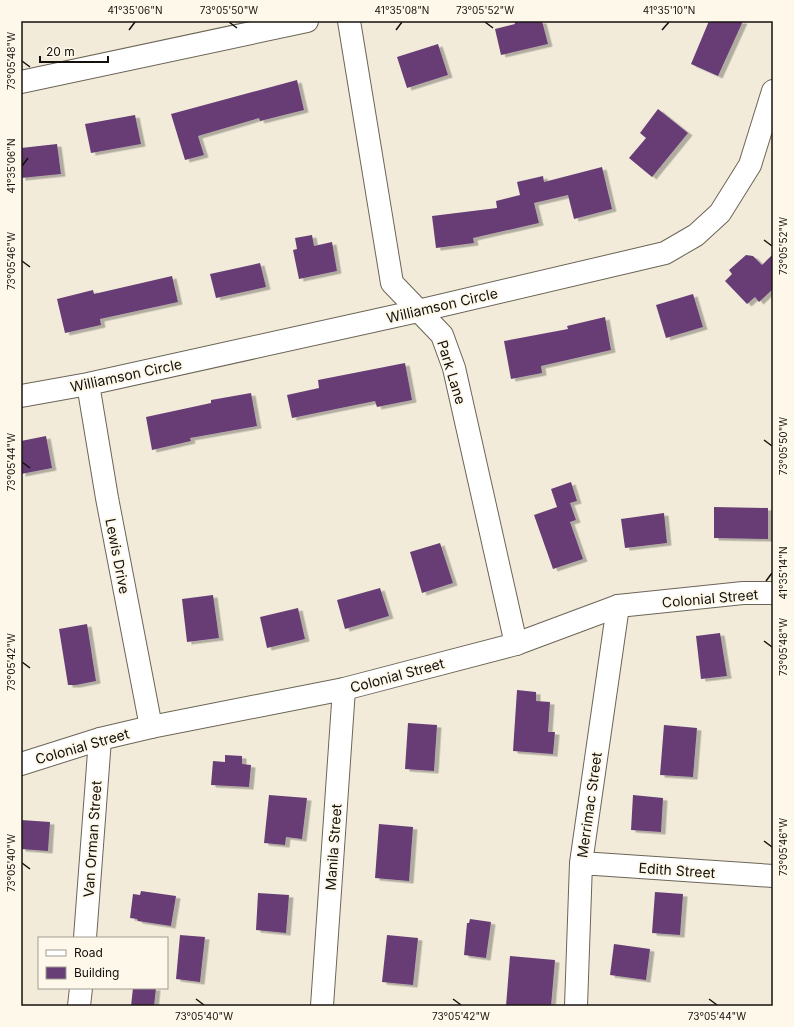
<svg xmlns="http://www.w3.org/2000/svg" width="794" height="1027" viewBox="0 0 794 1027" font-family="Inter,sans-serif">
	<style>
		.building { fill: #673e76; filter: url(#shadow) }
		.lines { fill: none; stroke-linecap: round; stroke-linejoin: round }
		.minor-casing { stroke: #6c6557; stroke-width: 24 }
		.tertiary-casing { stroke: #6c6557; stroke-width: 24 }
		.minor { stroke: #fff; stroke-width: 22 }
		.tertiary { stroke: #fff; stroke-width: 22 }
		.ticks { fill: none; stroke: #14110c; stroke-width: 1.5 }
		.labels { text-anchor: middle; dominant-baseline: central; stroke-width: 4; stroke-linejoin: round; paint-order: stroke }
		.street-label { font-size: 14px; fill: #14110c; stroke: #fef8ea }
		.neatline { fill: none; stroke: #14110c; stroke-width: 1.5 }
		.ticks-label { font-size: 10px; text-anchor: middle; fill: #14110c }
	</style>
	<defs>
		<filter id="shadow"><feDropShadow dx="4.5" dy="2.5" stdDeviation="0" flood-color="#0004"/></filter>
	</defs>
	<rect width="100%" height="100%" fill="#f2ebda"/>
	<path class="building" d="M 514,21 L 542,21 L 548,44 L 501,55 L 495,29 L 515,24 Z
		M 709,21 L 743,21 L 718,76 L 691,64 Z
		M 438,44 L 448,75 L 407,88 L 397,57 Z
		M 297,80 L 304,110 L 260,121 L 259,118 L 198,136 L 204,155 L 185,160 L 171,114 Z
		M 658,109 L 688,133 L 652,177 L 629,158 L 646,138 L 640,133 Z
		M 135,115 L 141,144 L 91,153 L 85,124 Z
		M 57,144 L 61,174 L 21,178 L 21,148 Z
		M 602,167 L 612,209 L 574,219 L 568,195 L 534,203 L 539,223 L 473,238 L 474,243 L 436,248 L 432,216 L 497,208 L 496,201 L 520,195 L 517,182 L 543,176 L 544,182 Z
		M 312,235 L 314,246 L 332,242 L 337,271 L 299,279 L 293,250 L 297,249 L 295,238 Z
		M 773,254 L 773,289 L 759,302 L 755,297 L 747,304 L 725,281 L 732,274 L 729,270 L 746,255 L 753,256 L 762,265 Z
		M 260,263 L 266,287 L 216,298 L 210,274 Z
		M 172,276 L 178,302 L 100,319 L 101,325 L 65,333 L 57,299 L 93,290 L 94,294 Z
		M 693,294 L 703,327 L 666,338 L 656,305 Z
		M 605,317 L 611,350 L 541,366 L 542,373 L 511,379 L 504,341 L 568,329 L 567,326 Z
		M 405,363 L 412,400 L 377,407 L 375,401 L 292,418 L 287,395 L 319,388 L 318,380 Z
		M 251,393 L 257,426 L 190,438 L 191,441 L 152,450 L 146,417 L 211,403 L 211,400 Z
		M 46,436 L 52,468 L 21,474 L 21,441 Z
		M 571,482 L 577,501 L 570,503 L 576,520 L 570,522 L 583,559 L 553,569 L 534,515 L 557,507 L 551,489 Z
		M 714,507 L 768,508 L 768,539 L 714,538 Z
		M 664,513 L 667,543 L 625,548 L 621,519 Z
		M 440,543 L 453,583 L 422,593 L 410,552 Z
		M 380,588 L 389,616 L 345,629 L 337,600 Z
		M 213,595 L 219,638 L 187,642 L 182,599 Z
		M 298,608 L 305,639 L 267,648 L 260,617 Z
		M 87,624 L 96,681 L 76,685 L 68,685 L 59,629 Z
		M 720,633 L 727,676 L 701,679 L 696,636 Z
		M 517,690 L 536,692 L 536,701 L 550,702 L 548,732 L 555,732 L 553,754 L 513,751 Z
		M 408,723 L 437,725 L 434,771 L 405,769 Z
		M 664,725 L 697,728 L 693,777 L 660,775 Z
		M 225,755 L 242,756 L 242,764 L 251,765 L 249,787 L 211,785 L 213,761 L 225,762 Z
		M 269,795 L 307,798 L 302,839 L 286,837 L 285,845 L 264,843 Z
		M 633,795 L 663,798 L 661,832 L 631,830 Z
		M 21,820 L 50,822 L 48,851 L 21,849 Z
		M 379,824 L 413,827 L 409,881 L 375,878 Z
		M 141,891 L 176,896 L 171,926 L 138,921 L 137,919 L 130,918 L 133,894 L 140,895 Z
		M 655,892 L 683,894 L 680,935 L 652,933 Z
		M 258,893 L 289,895 L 286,933 L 256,930 Z
		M 470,919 L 491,922 L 486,958 L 464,955 L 467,923 L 469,923 Z
		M 180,935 L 205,937 L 200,982 L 176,979 Z
		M 387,935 L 418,938 L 413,985 L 382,982 Z
		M 614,944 L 650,949 L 646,980 L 610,975 Z
		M 510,956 L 555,960 L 551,1006 L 506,1006 Z
		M 133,988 L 156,988 L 154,1006 L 131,1006 Z"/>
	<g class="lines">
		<g class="minor-casing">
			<path id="minor" d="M 349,21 L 392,283 L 442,335 L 454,368 L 516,644
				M 21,82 L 307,21
				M 88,384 L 107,498 L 151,727
				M 21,396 L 88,384 L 418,311 L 665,253 L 696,235 L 720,213 L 750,165 L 773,91
				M 581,863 L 773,876
				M 85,938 L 100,739
				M 79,1006 L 81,988
				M 322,1006 L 344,689
				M 576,1006 L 581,863 L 618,606"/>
		</g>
		<g class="tertiary-casing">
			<path id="tertiary" d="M 21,764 L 100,739 L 151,727 L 344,689 L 516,644 L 618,606 L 743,593 L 773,593"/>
		</g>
		<use href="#minor" class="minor"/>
		<use href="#tertiary" class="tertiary"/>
	</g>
	<path class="ticks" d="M 229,22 L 237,28M 485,22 L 493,28M 129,30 L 135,22M 396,30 L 402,22M 662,30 L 669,22M 22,61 L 30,67M 22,166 L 28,158M 764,240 L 772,246M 22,261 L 30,267M 764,440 L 772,446M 22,462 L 30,468M 766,581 L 772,573M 764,641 L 772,647M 22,662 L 30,668M 764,841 L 772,847M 22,863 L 30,869M 196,999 L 204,1005M 453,999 L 461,1005M 709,999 L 717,1005"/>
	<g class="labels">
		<g class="street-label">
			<text transform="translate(442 305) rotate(-13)">Williamson Circle</text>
			<text transform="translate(452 372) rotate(73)">Park Lane</text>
			<text transform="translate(126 375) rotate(-12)">Williamson Circle</text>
			<text transform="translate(118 556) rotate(79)">Lewis Drive</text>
			<text transform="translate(710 598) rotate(-5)">Colonial Street</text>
			<text transform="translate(397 675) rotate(-15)">Colonial Street</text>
			<text transform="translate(82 746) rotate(-16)">Colonial Street</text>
			<text transform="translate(589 805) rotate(-82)">Merrimac Street</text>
			<text transform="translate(92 839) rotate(-86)">Van Orman Street</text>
			<text transform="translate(333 847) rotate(-86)">Manila Street</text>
			<text transform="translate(677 870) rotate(4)">Edith Street</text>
		</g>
	</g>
	<rect width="794" height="1027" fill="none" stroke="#fef8ea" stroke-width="44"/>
	<rect x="38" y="937" width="130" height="52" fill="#fef8ea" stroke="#a09c91"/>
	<rect x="46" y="950" width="20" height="6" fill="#ffffff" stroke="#a09c91"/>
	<text x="74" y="957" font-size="12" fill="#14110c">Road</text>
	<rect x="46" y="967" width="20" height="12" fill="#673e76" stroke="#a09c91"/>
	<text x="74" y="977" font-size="12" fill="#14110c">Building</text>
	<path d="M40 56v6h68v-6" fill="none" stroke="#14110c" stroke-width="2"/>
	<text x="46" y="56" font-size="12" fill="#14110c" stroke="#fef8ea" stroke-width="3" paint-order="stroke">20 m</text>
	<rect x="22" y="22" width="750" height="983" class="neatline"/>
	<g class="ticks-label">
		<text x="135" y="14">41°35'06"N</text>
		<text x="229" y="14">73°05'50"W</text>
		<text x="402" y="14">41°35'08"N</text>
		<text x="485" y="14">73°05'52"W</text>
		<text x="669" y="14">41°35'10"N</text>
		<text transform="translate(11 61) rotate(-90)" y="4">73°05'48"W</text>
		<text transform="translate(11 166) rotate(-90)" y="4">41°35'06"N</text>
		<text transform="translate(783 246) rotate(-90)" y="4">73°05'52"W</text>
		<text transform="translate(11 261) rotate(-90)" y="4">73°05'46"W</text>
		<text transform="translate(783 446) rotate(-90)" y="4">73°05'50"W</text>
		<text transform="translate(11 462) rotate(-90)" y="4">73°05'44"W</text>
		<text transform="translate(783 573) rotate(-90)" y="4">41°35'14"N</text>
		<text transform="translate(783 647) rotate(-90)" y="4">73°05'48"W</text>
		<text transform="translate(11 662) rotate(-90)" y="4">73°05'42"W</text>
		<text transform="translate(783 847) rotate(-90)" y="4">73°05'46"W</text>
		<text transform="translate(11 863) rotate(-90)" y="4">73°05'40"W</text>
		<text x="204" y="1020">73°05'40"W</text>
		<text x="461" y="1020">73°05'42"W</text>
		<text x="717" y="1020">73°05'44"W</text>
	</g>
</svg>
